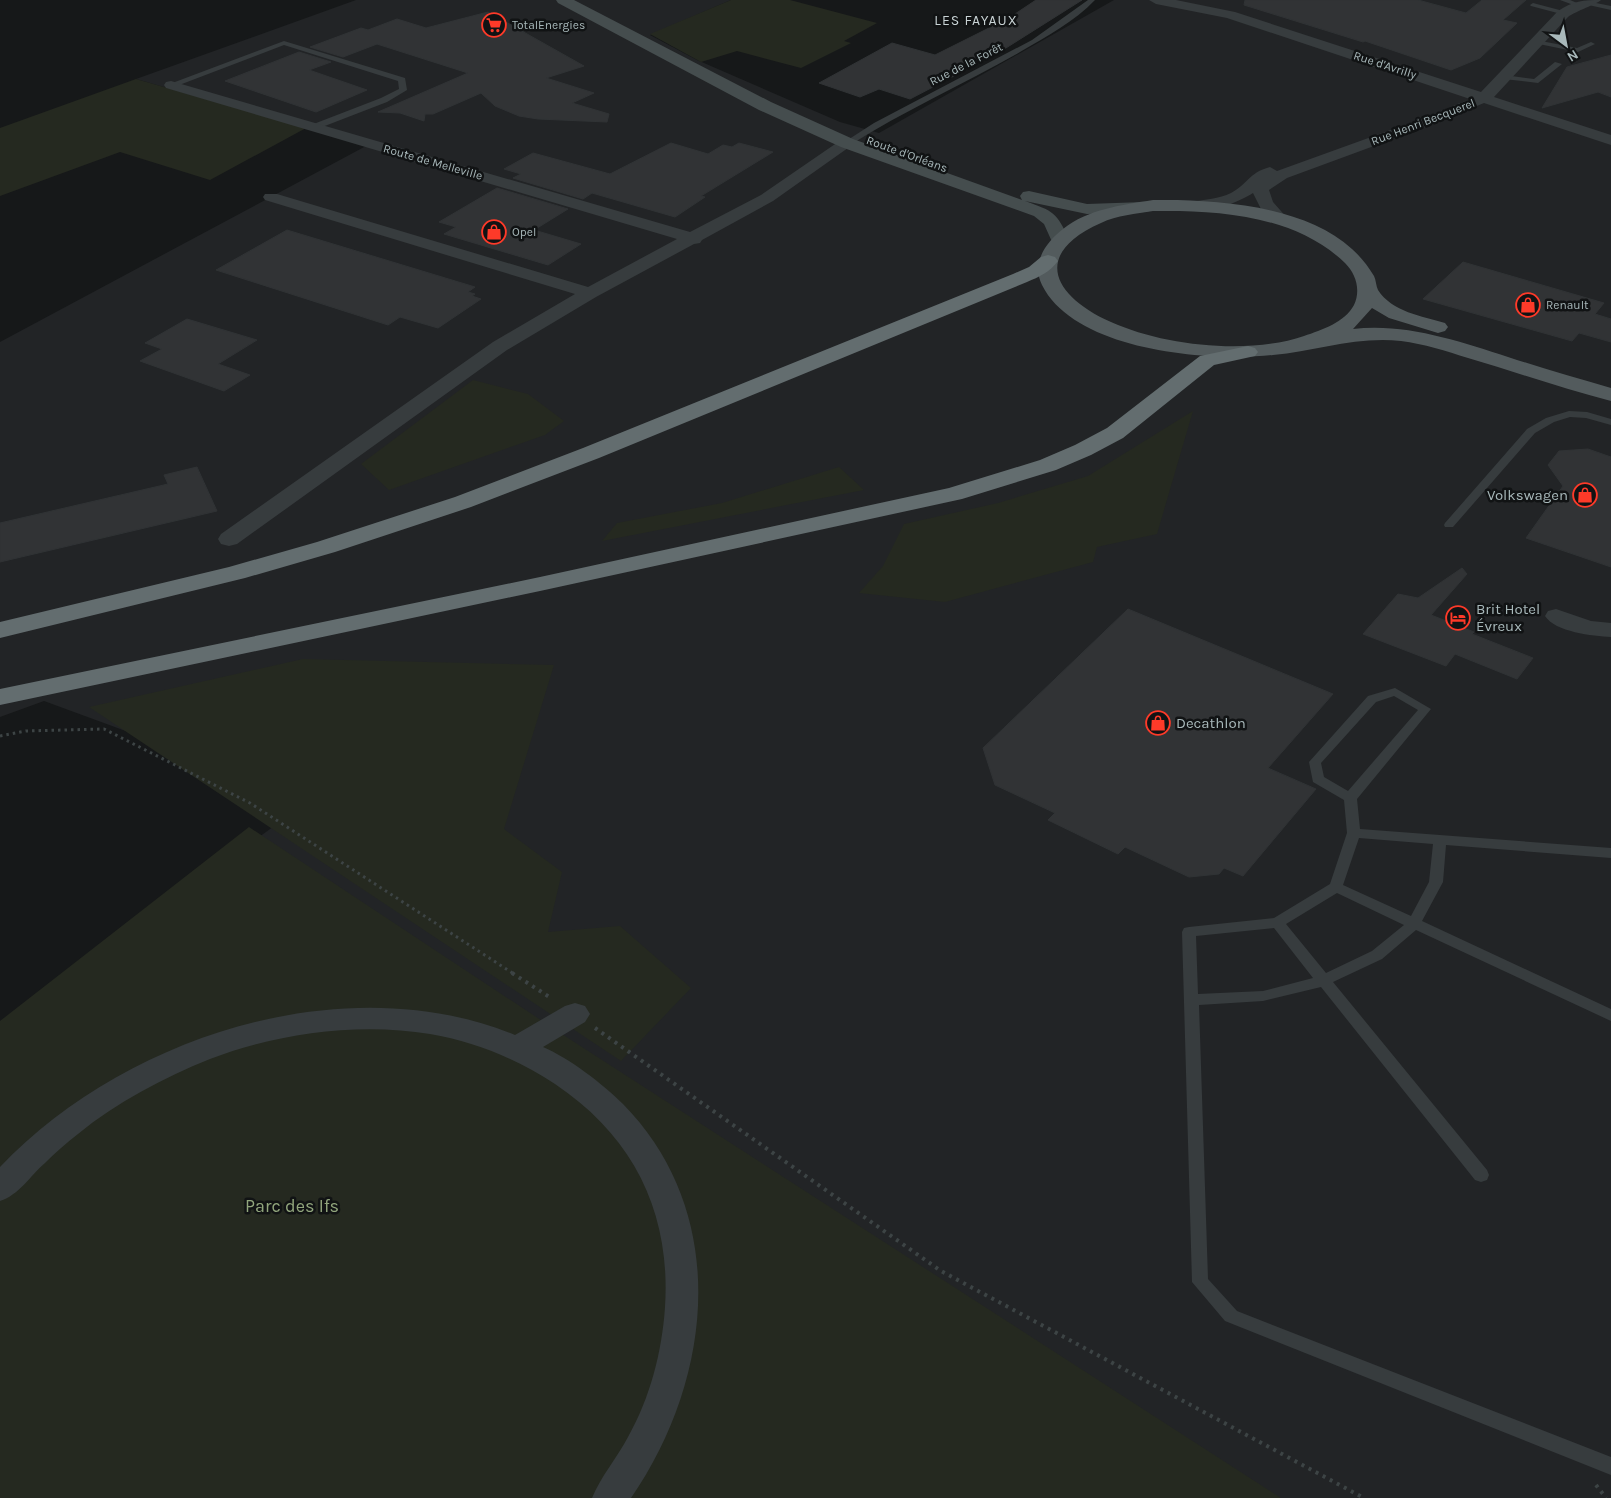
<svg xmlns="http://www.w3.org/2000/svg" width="1611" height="1498" viewBox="0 0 1611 1498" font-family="Karla,sans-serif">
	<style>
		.built { fill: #222426 }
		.green { fill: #252920 }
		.building { fill: #313335; stroke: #303335 }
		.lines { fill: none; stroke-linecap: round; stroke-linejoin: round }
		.path-far1 { stroke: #3d4445; stroke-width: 3; stroke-dasharray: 2.5 4; stroke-linecap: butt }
		.path { stroke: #3d4445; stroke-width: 4; stroke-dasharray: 3 5; stroke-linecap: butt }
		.lane { fill: #373c3e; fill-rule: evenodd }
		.street { fill: #373c3e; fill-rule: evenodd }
		.secondary { fill: #454d4e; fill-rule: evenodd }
		.primary { fill: #535b5d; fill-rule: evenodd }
		.highway { fill: #636d6f; fill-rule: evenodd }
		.labels { text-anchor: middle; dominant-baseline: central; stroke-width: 5; stroke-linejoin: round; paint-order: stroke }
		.far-poi-label { font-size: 12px; fill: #a8b8ba; stroke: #111314; text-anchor: start }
		.far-street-label { font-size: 12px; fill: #a8b8ba; stroke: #111314 }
		.far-neighbourhood-label { font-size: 14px; letter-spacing: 1px; fill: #c9d3d5; stroke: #111314 }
		.poi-label { font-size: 15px; fill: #a8b8ba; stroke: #111314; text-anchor: start }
		.near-park-label { font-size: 18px; fill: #92a67d; stroke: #111314 }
	</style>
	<rect width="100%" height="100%" fill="#161819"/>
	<path class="built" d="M 356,0 L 731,0 L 650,35 L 697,60 L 840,122 L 879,133 L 1114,0 L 1611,0 L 1611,1498 L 0,1498 L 0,1027 L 311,799 L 44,701 L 0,717 L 0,342 L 366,146 L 136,79 Z"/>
	<path class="green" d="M 731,0 L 790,0 L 877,23 L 844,41 L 851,43 L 801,68 L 737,51 L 701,62 L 650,34 Z
		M 136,79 L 306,128 L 210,180 L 120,152 L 0,196 L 0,128 Z
		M 473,380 L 528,394 L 564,421 L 545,435 L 389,490 L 361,464 Z
		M 1193,411 L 1157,534 L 1097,547 L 1093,562 L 945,602 L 859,593 L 883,566 L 904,524 L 998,503 L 1088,476 Z
		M 839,467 L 864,490 L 602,541 L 617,523 L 722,503 Z
		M 303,659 L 554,665 L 504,829 L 562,872 L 548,932 L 620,926 L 691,988 L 621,1061 L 89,707 Z
		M 249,827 L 568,1038 L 1281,1498 L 0,1498 L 0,1021 Z"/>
	<path class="building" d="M 1036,0 L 1082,0 L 998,53 L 989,51 L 954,76 L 910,99 L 879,89 L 860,97 L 819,83 L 892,43 L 935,55 L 1009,18 Z
		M 1245,0 L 1418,0 L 1466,13 L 1482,0 L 1526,0 L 1503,20 L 1517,23 L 1480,58 L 1451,70 L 1365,41 L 1363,42 L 1244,5 Z
		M 488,12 L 584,66 L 546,78 L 594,93 L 572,103 L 609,114 L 607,122 L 538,119 L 519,116 L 495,106 L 481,93 L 433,114 L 425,114 L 424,121 L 400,113 L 378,112 L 468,73 L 377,44 L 343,57 L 310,47 L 361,28 L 368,30 L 397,19 L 426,28 Z
		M 299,52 L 331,62 L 309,70 L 367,90 L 316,112 L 225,81 Z
		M 1611,55 L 1611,97 L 1598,92 L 1542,108 L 1567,67 Z
		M 671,143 L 708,154 L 723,145 L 732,147 L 739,143 L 773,152 L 701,196 L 705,197 L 675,217 L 592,193 L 583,199 L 513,178 L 521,174 L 504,169 L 533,153 L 610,174 Z
		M 497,188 L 568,209 L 534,230 L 581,244 L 548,265 L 444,234 L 456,227 L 439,222 Z
		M 287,230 L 475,287 L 468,292 L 475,294 L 472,296 L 481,299 L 438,328 L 400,317 L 388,325 L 216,270 Z
		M 1463,262 L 1604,303 L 1595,314 L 1611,319 L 1611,342 L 1579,333 L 1572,341 L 1423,299 Z
		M 187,319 L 257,340 L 218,364 L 250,375 L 224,391 L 140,361 L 162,349 L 145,343 Z
		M 1588,449 L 1611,457 L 1611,567 L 1526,538 L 1563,486 L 1548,465 L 1559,451 Z
		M 197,467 L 217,511 L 0,562 L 0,523 L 168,484 L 164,475 Z
		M 1462,568 L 1467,574 L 1431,615 L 1474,632 L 1472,634 L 1533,658 L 1517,679 L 1455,654 L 1446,666 L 1363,634 L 1398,594 L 1418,598 Z
		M 1128,609 L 1333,694 L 1268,768 L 1316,789 L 1243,876 L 1224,868 L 1219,874 L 1189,877 L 1125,847 L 1118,854 L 1048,820 L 1055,813 L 995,785 L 983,748 Z"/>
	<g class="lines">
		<path class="path-far1" d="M 0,736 L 26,731 L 104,729 L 250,803 L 514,974"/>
		<path class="path" d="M 512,973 L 551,998
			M 595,1028 L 941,1271 L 1364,1498
			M 1596,1485 L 1606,1498"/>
		<path class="lane" d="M 1088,0 L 1095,0 C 1075,21 1046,37 1020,52 C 964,84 905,110 850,145 L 843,143 L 874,123 L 1032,40 Z
			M 1560,0 L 1570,0 L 1582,5 L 1579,7 Z
			M 1586,1 L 1611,6 L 1611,10 L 1584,4 L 1583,3 Z
			M 1533,3 L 1567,12 L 1568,13 L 1565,15 L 1531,6 L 1530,5 Z
			M 1536,40 L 1577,48 L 1591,42 L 1595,44 L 1578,52 L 1534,43 L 1534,41 Z
			M 284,41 L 405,78 L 407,90 L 387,102 L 317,129 L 311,129 L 311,125 L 381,98 L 399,89 L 398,81 L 284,45 L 174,87 L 167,85 Z
			M 1555,62 L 1562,64 L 1538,83 L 1504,79 L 1500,77 L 1504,75 L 1534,79 Z
			M 1569,411 L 1587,412 L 1611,419 L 1611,425 L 1586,418 L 1570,417 L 1554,422 L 1535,433 L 1453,527 L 1445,527 L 1444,525 L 1445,523 L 1527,429 L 1546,418 Z
			M 1395,688 L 1431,709 L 1357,799 L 1360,829 L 1611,848 L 1611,858 L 1446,845 L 1443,882 L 1422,921 L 1611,1009 L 1611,1021 L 1416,930 L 1382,959 L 1333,982 L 1487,1170 L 1489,1175 L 1487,1180 L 1481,1182 L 1475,1180 L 1321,987 L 1263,1001 L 1199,1005 L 1208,1279 L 1237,1311 L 1611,1457 L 1611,1475 L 1225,1321 L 1192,1282 L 1182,932 L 1184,928 L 1189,927 L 1274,918 L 1330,884 L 1347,833 L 1344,800 L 1313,782 L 1309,762 L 1368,696 ZM 1394,696 L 1418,710 L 1348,791 L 1324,777 L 1321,763 L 1376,702 ZM 1359,838 L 1433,844 L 1429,882 L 1411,916 L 1343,885 ZM 1337,893 L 1404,925 L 1372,951 L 1326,973 L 1286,924 ZM 1274,928 L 1313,978 L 1263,991 L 1198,994 L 1196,936 Z"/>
		<path class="street" d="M 1149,0 L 1176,0 L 1235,12 L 1481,92 L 1558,11 C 1573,1 1583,0 1601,0 C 1597,4 1576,11 1568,17 L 1494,97 L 1611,135 L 1611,145 L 1484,103 L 1431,125 L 1287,178 L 1269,190 L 1273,202 L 1288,219 L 1286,223 L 1274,223 L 1261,209 L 1253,193 C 1239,202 1209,214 1192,210 L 1190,206 L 1192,202 C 1205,199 1219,199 1231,193 C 1248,184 1248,173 1270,167 L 1277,171 L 1421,119 L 1470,99 L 1227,18 L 1156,4 Z
			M 171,81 L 690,232 L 761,195 L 841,140 L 853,140 L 855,143 L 773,201 L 702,240 L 700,243 L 694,244 L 596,297 L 507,350 L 237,544 L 229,546 L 221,544 L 218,539 L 221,534 L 493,342 L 575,294 L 265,200 L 263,197 L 265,194 L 277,194 L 588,287 L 677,239 L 166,88 L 164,85 L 166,82 Z
			M 1556,609 L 1591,621 L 1611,623 L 1611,637 C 1593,636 1555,632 1545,616 L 1548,611 Z
			M 575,1003 L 585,1006 L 590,1014 L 585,1022 L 543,1047 C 569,1058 603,1084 623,1104 C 731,1214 713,1379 631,1498 L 592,1498 C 601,1476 617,1458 628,1437 C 650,1398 662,1352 665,1307 C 671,1213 634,1137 555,1084 C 517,1059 476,1042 430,1034 C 359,1022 277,1033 210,1059 C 163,1078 117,1102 78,1134 C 66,1143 55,1153 45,1163 C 30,1176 19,1195 0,1201 L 0,1167 C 124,1037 344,965 515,1035 L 565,1006 Z"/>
		<path class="secondary" d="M 556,0 L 574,0 L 771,102 L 853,139 L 1022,200 L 1020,196 L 1023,192 L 1029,191 L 1087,204 L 1144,202 L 1150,203 L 1153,207 L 1150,211 L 1144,212 L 1087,214 L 1025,201 C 1053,211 1057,212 1069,240 L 1067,244 L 1060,246 L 1053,244 L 1044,224 L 1034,216 L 841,147 L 759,110 L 558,3 Z"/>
		<path class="primary" d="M 1153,200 C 1215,199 1304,205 1352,249 C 1361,257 1368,266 1374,276 C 1376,280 1376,286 1378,290 C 1392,312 1422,316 1445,323 L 1448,327 L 1445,331 L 1438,333 L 1389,318 L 1372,308 L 1353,329 C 1406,323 1458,341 1508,357 C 1542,368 1576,378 1611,388 L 1611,401 C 1563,389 1516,372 1468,358 C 1446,351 1424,344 1401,341 C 1357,336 1316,351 1273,355 C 1208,362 1075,351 1042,285 C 1031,263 1046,242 1063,229 C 1088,209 1122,205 1153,200 ZM 1153,211 C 1218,210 1295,215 1345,263 C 1356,274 1361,290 1354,305 C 1345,322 1322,330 1304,336 C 1249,355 1164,346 1111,322 C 1053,296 1031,254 1101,223 C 1117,215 1136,214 1153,211 Z"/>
		<path class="highway" d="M 1048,255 L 1055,257 L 1058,261 C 1050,272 1039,277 1027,282 L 599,458 L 471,507 L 335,552 L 245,578 L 0,638 L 0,622 L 229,567 L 317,542 L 455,497 L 583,448 L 1013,274 L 1029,267 L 1041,257 Z
			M 1248,346 L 1255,348 L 1258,352 L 1255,356 L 1214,365 L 1123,438 L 1091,455 L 1056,470 L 962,499 L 540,591 L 0,705 L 0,689 L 540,577 L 949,488 L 1040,460 L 1075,445 L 1107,428 L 1200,356 Z"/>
	</g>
	<defs>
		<g id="supermarket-ring" transform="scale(1.25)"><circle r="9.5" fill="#111314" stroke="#fe3a29" stroke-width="1.5"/><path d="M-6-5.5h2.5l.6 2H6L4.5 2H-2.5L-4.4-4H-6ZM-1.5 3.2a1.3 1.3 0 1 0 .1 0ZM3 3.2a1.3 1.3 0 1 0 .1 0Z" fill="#fe3a29"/></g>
		<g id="shop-ring" transform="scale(1.25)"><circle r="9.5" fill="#111314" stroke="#fe3a29" stroke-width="1.5"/><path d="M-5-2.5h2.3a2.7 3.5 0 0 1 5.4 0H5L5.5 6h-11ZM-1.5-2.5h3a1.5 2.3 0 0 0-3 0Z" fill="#fe3a29"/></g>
		<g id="hotel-ring" transform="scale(1.25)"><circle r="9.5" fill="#111314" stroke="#fe3a29" stroke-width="1.5"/><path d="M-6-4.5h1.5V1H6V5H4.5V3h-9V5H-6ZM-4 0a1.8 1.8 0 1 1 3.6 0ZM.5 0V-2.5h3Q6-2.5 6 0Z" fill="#fe3a29"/></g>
	</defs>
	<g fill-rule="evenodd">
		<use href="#supermarket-ring" x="494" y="25"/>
		<use href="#shop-ring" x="494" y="232"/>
		<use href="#shop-ring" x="1528" y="305"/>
		<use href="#shop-ring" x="1585" y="495"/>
		<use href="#hotel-ring" x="1458" y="618"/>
		<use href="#shop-ring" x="1158" y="723"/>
	</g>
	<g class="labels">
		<g class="far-poi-label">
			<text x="512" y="25">TotalEnergies</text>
			<text x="512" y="232">Opel</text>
			<text x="1546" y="305">Renault</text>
		</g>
		<g class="far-street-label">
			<text transform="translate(966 64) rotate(-27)">Rue de la Forêt</text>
			<text transform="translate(1385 65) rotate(18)">Rue d'Avrilly</text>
			<text transform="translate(1423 122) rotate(-21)">Rue Henri Becquerel</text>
			<text transform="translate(907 154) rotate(20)">Route d'Orléans</text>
			<text transform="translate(433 162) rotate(16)">Route de Melleville</text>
		</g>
		<g class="far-neighbourhood-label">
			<text x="976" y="20">LES FAYAUX</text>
		</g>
		<g class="poi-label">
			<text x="1568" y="495" text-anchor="end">Volkswagen</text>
			<text x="1476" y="609">Brit Hotel<tspan x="1476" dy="17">Évreux</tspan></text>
			<text x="1176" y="723">Decathlon</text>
		</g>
		<g class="near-park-label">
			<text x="292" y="1206">Parc des Ifs</text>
		</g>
	</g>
	<g transform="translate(1566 45) rotate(148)" stroke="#111314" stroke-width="4" paint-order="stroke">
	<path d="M0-4L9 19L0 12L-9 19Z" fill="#a8b8ba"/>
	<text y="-8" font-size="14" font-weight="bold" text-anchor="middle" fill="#a8b8ba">N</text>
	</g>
</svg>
